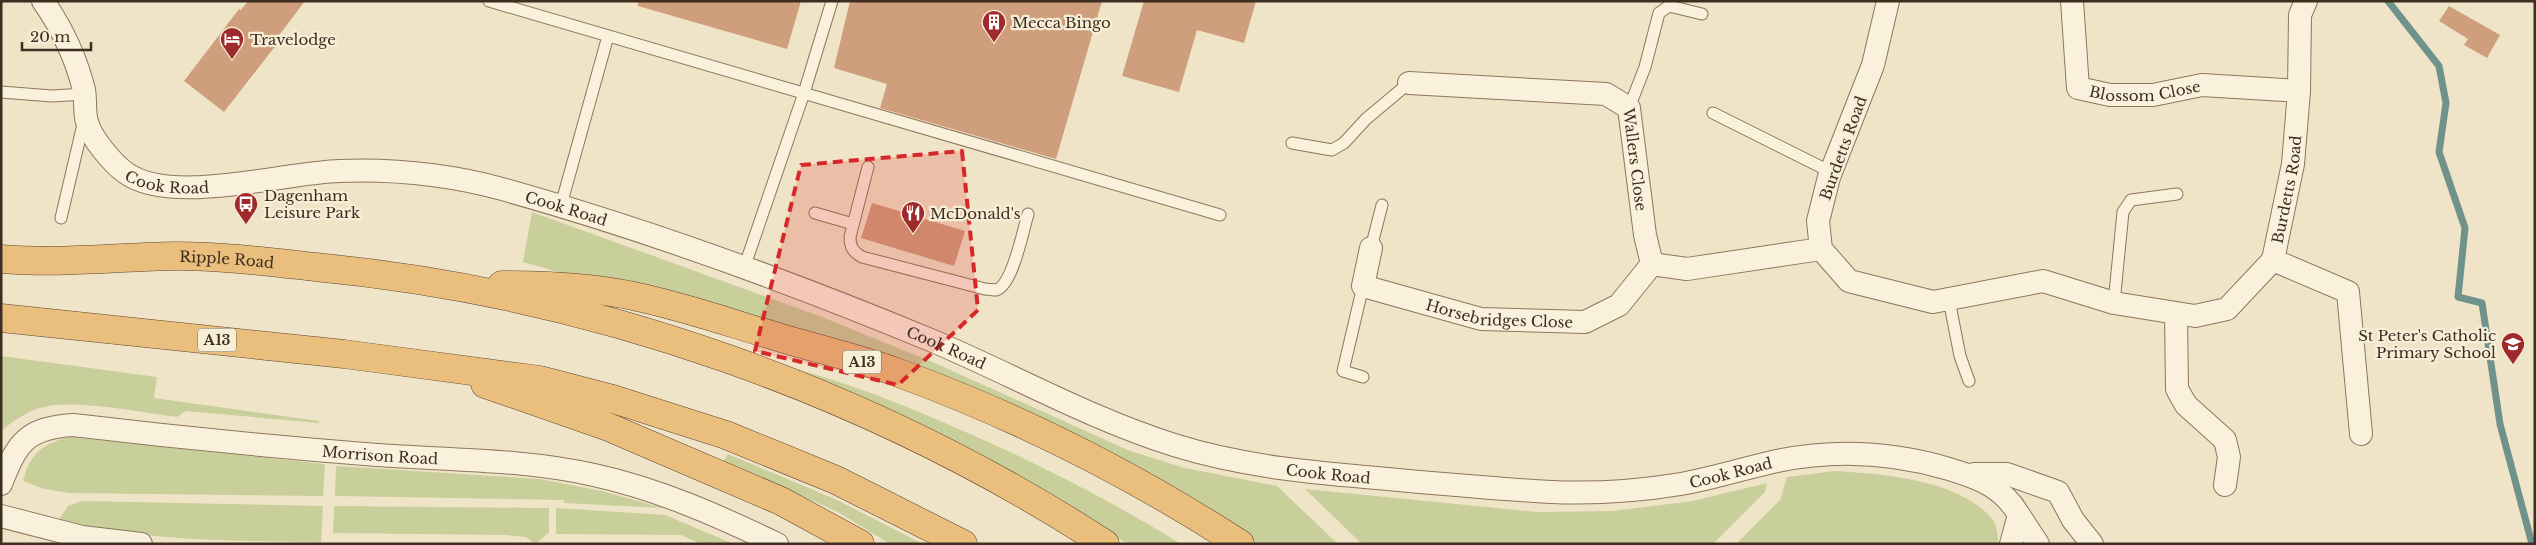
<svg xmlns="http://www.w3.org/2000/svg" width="2536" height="545" viewBox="0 0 2536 545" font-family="'Libre Baskerville',serif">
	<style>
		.green { fill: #c9cf9b }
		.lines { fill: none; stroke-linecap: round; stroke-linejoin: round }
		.stream { stroke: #6f938a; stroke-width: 7 }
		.building { fill: #cf9f7d }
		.service-casing { stroke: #8d765c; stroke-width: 13 }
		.minor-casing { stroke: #8d765c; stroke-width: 24 }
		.trunk-casing { stroke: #5b4430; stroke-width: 29 }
		.service { stroke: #faf1dc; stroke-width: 11 }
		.minor { stroke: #faf1dc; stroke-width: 22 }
		.trunk { stroke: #eabe7c; stroke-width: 28 }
		.marked { fill: #d62828; fill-opacity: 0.2; stroke: #d62828; stroke-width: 4; stroke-dasharray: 10 6; stroke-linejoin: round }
		.labels { text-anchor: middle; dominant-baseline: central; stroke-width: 4.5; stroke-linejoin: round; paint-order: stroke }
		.shield { fill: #f7eed8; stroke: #756857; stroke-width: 1 }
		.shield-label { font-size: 14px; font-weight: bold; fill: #3d2e20 }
		.poi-label { font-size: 15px; fill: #3d2e20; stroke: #f7eed8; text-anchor: start }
		.street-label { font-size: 15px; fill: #3d2e20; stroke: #f7eed8 }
	</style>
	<rect width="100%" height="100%" fill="#f0e4c8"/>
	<path class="green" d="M 532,212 L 822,317 L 935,363 L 1130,451 L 1185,468 L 1277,486 L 1338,544 L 1248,544 L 821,346 L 523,262 Z
		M 1,356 L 157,377 L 154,398 L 319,421 L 319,423 L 186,411 L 177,417 C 142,413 77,399 44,407 C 29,410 13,421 1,431 Z
		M 770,361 C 804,371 838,381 871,393 C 978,434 1084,484 1181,544 L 1128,544 L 1008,470 Z
		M 69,437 L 325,464 L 323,496 L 69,493 L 44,489 L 23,481 C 30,454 42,444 69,437 Z
		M 728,454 L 837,500 L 923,544 L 890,544 L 838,512 L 723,461 Z
		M 336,466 L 540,479 L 602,491 L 663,508 L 564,503 L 564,500 L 335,496 Z
		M 1835,471 C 1883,474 1953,479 1989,515 C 1997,523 1998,534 1998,544 L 1736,544 L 1780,500 L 1787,477 Z
		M 1767,483 L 1765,492 L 1713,544 L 1362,544 L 1305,489 L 1537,512 L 1613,511 L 1693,501 Z
		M 82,501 L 323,506 L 321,542 C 232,541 145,541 58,521 L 68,506 Z
		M 334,506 L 549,508 L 549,532 L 536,544 L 525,537 L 506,535 L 333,533 Z
		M 556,508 L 665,515 L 734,544 L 701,544 L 681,535 L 556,534 Z"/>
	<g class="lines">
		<path class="stream" d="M 2388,1 L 2439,66 L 2446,103 L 2439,152 L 2465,228 L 2458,297 L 2482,303 L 2500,424 L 2532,544"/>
	</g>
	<path class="building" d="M 248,1 L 305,1 L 277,38 L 280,40 L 224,112 L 184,81 L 239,9 L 241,10 Z
		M 638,1 L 801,1 L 787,49 L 638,6 Z
		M 850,1 L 1102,1 L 1056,159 L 880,108 L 887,84 L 834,68 Z
		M 1144,1 L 1256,1 L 1244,43 L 1197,30 L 1179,92 L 1122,76 Z
		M 2449,6 L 2500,35 L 2487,58 L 2464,45 L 2468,39 L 2439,21 Z
		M 872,203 L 965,231 L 954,266 L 861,238 Z"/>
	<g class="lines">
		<g class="service-casing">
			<path id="service" d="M 489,1 L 1220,215
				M 1,92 L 52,96 L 85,94
				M 1629,108 L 1645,67 L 1659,13 L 1669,6 L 1702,14
				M 1713,113 L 1831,172
				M 1292,143 L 1332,150 L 1344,143 L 1366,119 L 1409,83
				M 868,167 L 850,237 C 850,247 853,252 862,257 L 985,289 C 988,289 993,290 996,290 C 1013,285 1023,230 1028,214
				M 561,205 L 608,36
				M 815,213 L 853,224
				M 61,218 L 84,120
				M 1371,248 L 1382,205
				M 744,268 L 804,93 L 832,1
				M 1949,300 L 1960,356 L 1969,381
				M 2114,303 L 2123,212 L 2131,200 L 2177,194
				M 1363,377 L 1343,371 L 1363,286"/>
		</g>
		<g class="minor-casing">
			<g id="minor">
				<path id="s1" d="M 43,1 C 62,28 76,58 84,90 C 86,101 84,112 87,122 C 91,138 113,164 126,173 C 172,206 285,172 340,171 C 395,169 450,175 502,189 C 649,230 793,283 933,341 C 1013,375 1091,419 1174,445 C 1244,467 1316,473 1388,479 C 1442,484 1497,489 1551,492 C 1595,494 1638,491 1681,484 C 1714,478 1745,468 1777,461 C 1835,449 1892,452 1949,469 C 1979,478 2003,487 2019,515 L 2011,544"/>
				<path id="s2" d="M 1888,1 L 1873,65 L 1829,177 L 1818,221 L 1821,249 L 1849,281 L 1933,302 L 2043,281 L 2114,303 L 2195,316 L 2227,309 L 2273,260 L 2293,164 L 2299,91 L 2300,15 L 2306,1"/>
				<path id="s3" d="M 2072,1 L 2078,88 L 2110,95 L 2153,95 L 2202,85 L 2299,91"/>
				<path id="s4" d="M 1409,83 L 1606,94 L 1629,108 L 1645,235 L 1652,264 L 1687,269 L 1821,249"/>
				<path id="s5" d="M 1371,248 L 1363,286 L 1481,319 L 1585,322 L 1619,305 L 1652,264"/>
				<path d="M 2273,260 L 2348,292 L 2361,434"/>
				<path d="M 2176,314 L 2177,389 L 2186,405 L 2225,440 L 2229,457 L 2225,485"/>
				<path d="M 1974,474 L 2007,474 L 2058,492 L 2073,520 L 2092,544"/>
				<path id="s6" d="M 1,484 C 17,443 26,428 73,425 C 174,437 275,447 377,455 C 448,460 524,459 594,475 C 658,489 719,516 777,544"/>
				<path d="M 2019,515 L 2038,544"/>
				<path d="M 1,516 L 82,537 L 141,544"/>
			</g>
		</g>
		<g class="trunk-casing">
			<g id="trunk">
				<path id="s7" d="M 1,259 C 60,264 118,257 176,256 C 222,256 270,262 315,267 C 593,293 871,392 1105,544"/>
				<path d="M 502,285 C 546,285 591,287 633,296 C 682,306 730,323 778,337 C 817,349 858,358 896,372 C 1017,416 1132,474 1240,544"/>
				<path d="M 1,318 L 344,354 L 540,380 L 613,399 L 726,435 L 836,480 L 963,544"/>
				<path d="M 485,384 L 606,426 L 781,501 L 860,544"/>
			</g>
		</g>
		<use href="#service" class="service"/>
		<use href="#minor" class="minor"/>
		<use href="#trunk" class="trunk"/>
	</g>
	<path class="marked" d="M 962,151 L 978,310 L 898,385 L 755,351 L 801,165 Z"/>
	<defs>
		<g id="building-pin" transform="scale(1.25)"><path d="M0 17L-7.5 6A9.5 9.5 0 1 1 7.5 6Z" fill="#9e2a2b" stroke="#f7eed8"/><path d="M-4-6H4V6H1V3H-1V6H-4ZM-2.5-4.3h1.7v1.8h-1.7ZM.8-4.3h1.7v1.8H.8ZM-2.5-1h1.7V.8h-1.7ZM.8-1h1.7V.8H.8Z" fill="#fff"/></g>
		<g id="hotel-pin" transform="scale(1.25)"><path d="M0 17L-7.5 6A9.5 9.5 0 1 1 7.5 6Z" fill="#9e2a2b" stroke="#f7eed8"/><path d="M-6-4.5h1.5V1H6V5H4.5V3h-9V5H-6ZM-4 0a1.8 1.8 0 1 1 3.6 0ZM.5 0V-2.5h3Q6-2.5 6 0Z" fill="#fff"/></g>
		<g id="bus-pin" transform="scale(1.25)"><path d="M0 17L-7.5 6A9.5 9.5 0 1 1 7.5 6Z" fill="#9e2a2b" stroke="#f7eed8"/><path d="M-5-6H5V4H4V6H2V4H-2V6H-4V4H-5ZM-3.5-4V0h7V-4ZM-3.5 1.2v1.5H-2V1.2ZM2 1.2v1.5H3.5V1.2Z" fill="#fff"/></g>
		<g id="restaurant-pin" transform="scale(1.25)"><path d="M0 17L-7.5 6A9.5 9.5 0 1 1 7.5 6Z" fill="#9e2a2b" stroke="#f7eed8"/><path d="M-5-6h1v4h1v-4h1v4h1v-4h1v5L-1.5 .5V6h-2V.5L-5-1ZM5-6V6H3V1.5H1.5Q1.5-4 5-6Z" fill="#fff"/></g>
		<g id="school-pin" transform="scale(1.25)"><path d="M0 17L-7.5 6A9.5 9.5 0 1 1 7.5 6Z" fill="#9e2a2b" stroke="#f7eed8"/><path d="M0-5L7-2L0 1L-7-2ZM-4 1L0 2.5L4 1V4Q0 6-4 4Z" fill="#fff"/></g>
	</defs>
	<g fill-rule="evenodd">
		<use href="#building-pin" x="994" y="22"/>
		<use href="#hotel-pin" x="232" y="39"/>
		<use href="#bus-pin" x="246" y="204"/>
		<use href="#restaurant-pin" x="913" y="213"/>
		<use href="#school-pin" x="2513" y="344"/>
	</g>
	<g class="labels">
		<g class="shield">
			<rect x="198" y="328.5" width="38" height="23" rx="4"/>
			<rect x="843" y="350.5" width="38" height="23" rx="4"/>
		</g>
		<g class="shield-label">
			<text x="217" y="340">A13</text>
			<text x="862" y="362">A13</text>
		</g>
		<g class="poi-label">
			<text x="1012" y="22">Mecca Bingo</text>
			<text x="250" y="39">Travelodge</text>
			<text x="264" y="195">Dagenham<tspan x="264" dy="17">Leisure Park</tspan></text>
			<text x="930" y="213">McDonald's</text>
			<text x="2496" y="335" text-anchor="end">St Peter's Catholic<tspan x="2496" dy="17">Primary School</tspan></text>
		</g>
		<g class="street-label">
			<text stroke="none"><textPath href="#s3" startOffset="155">Blossom Close</textPath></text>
			<text transform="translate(1843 148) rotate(-70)">Burdetts Road</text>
			<text stroke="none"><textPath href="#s4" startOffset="276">Wallers Close</textPath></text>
			<text stroke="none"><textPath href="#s1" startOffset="239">Cook Road</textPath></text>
			<text stroke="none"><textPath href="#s2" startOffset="829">Burdetts Road</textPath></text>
			<text stroke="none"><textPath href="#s1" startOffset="644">Cook Road</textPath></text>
			<text stroke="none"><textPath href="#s7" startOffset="226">Ripple Road</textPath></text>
			<text stroke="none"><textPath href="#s5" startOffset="179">Horsebridges Close</textPath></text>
			<text stroke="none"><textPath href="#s1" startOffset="1049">Cook Road</textPath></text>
			<text stroke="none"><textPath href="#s6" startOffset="410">Morrison Road</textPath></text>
			<text stroke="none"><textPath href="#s1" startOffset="1859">Cook Road</textPath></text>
			<text stroke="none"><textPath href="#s1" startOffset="1454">Cook Road</textPath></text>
		</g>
	</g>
	<rect width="2536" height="545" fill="none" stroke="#3d2e20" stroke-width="5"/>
	<path d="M22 42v8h69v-8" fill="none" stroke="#3d2e20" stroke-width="2.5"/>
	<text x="30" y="42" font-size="15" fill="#3d2e20" stroke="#f7eed8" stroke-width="4" paint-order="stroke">20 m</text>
</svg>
